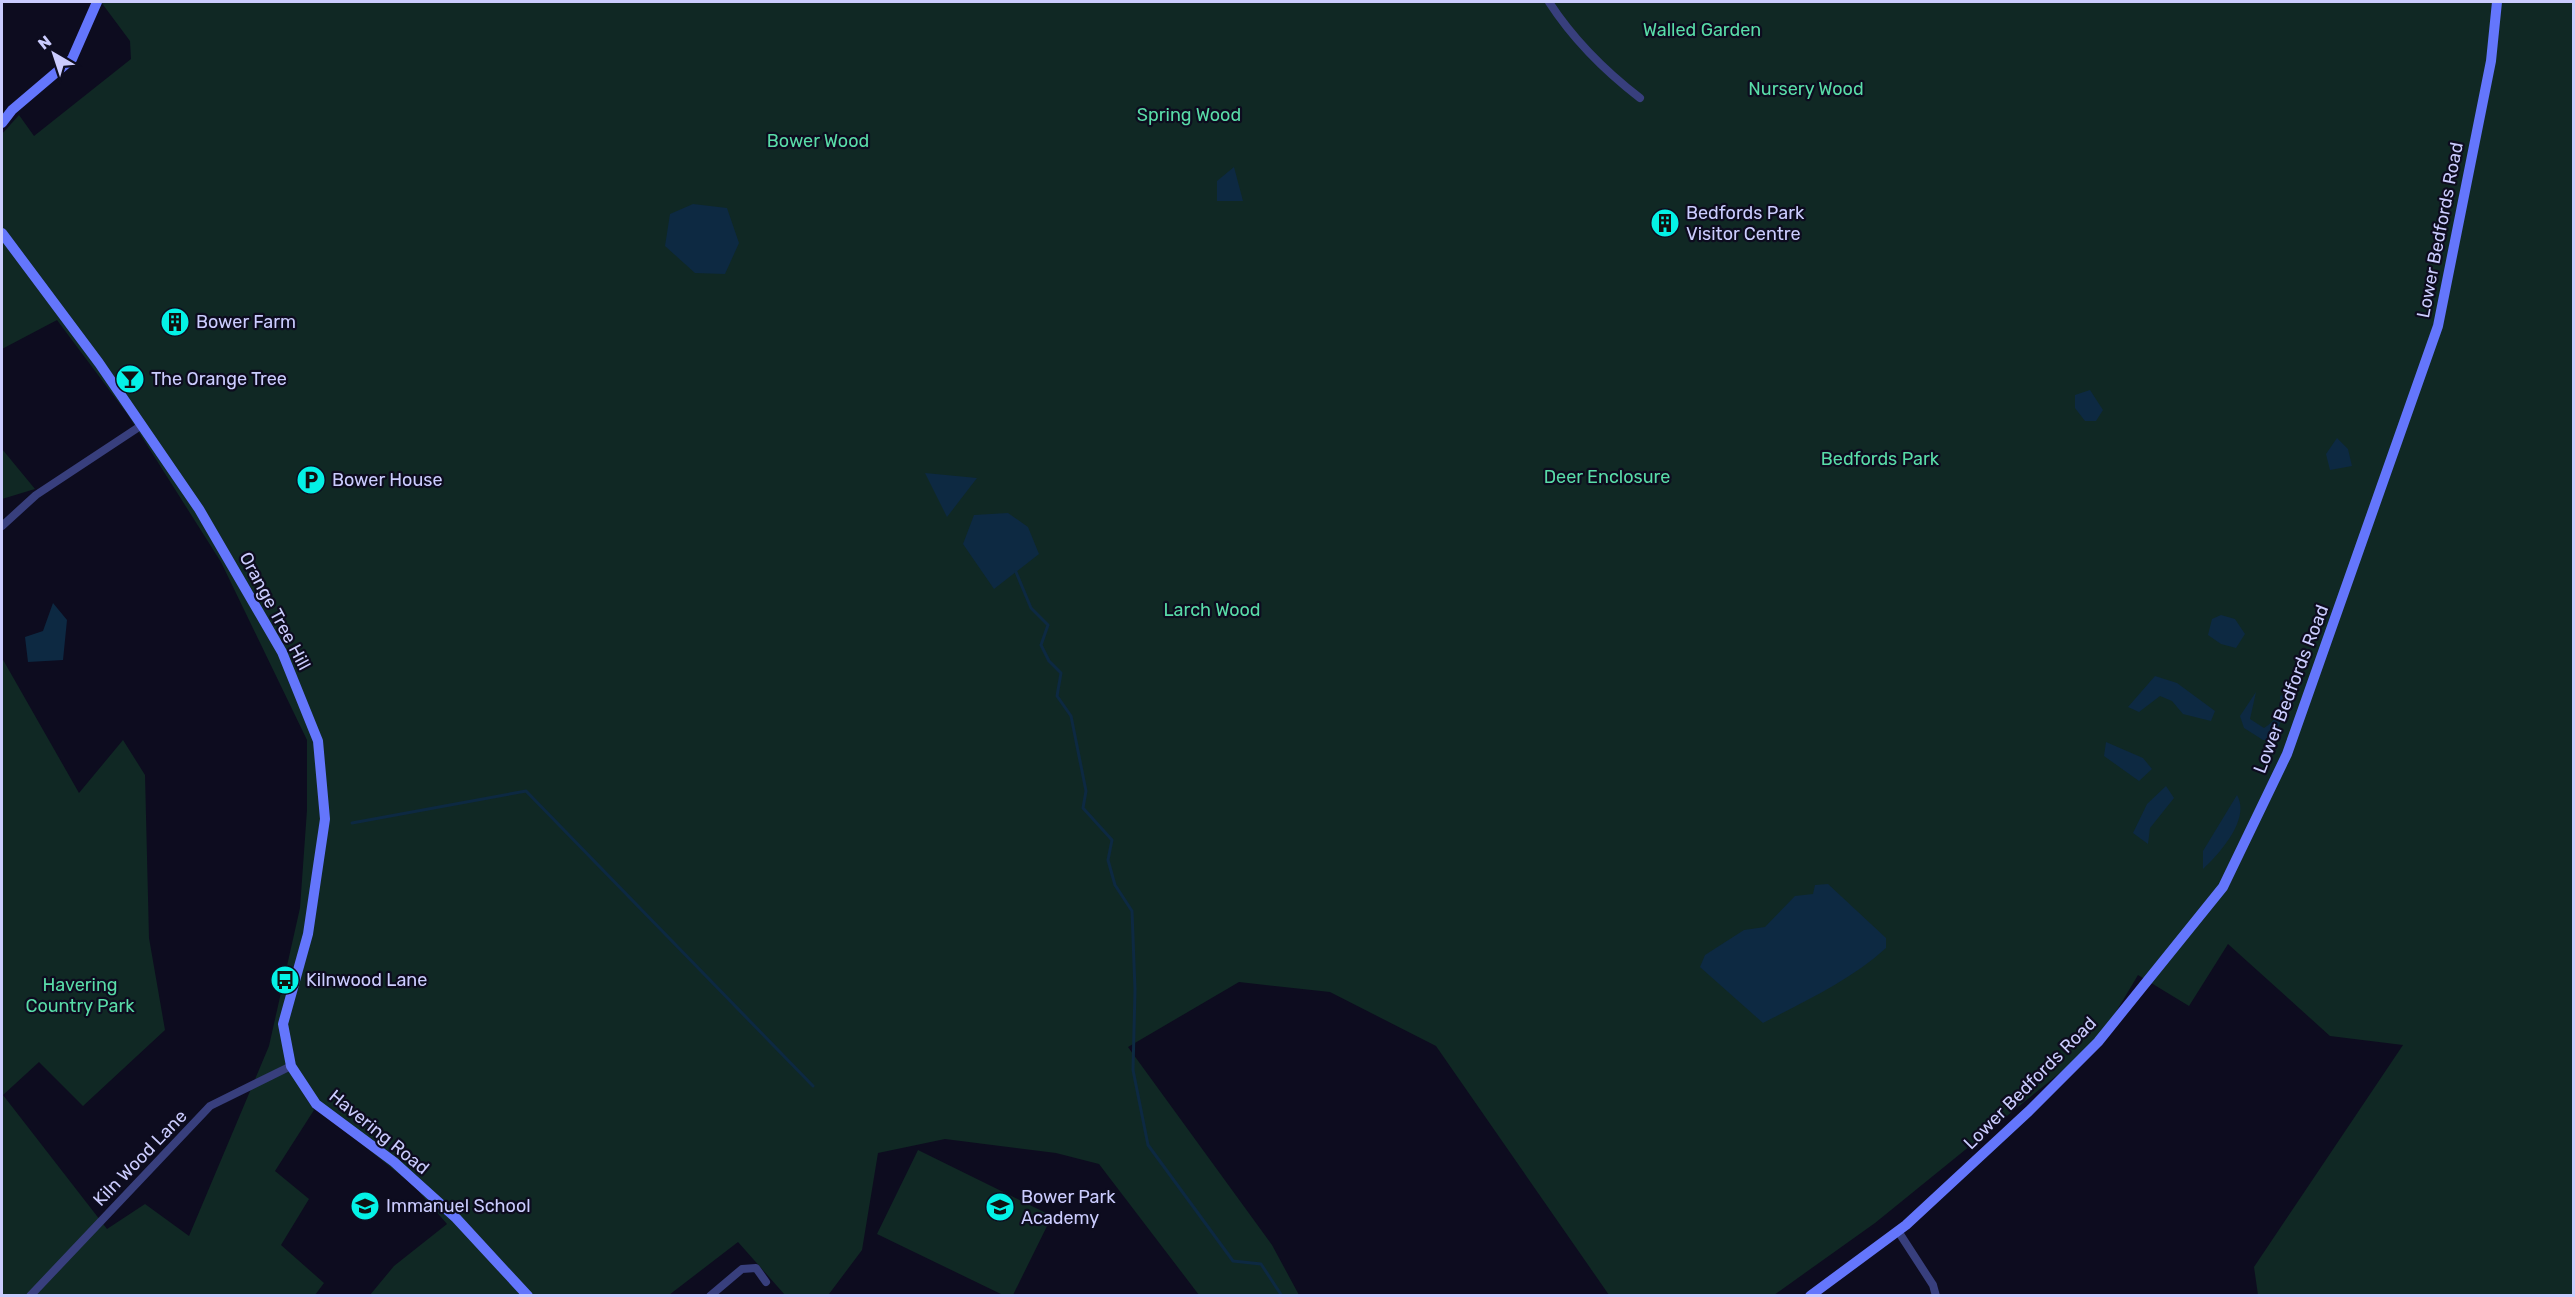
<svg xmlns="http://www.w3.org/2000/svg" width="2575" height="1297" viewBox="0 0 2575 1297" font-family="Rubik,sans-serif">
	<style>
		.green { fill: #102824 }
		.water { fill: #0d2942 }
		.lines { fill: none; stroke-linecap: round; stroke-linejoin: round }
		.stream { stroke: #0d2942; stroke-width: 3 }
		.street { stroke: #383f7d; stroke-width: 8 }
		.secondary { stroke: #6476fc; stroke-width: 10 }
		.labels { text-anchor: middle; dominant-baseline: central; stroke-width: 4.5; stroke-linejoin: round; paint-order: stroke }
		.park-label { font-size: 18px; fill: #59dca8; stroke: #0d0c1f }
		.poi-label { font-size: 18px; fill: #cbccfe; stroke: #0d0c1f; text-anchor: start }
		.street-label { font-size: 18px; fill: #cbccfe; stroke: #0d0c1f }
	</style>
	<rect width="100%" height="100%" fill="#0d0c1f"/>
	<path class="green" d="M 101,2 L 2573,2 L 2573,1295 L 2258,1295 L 2254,1267 L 2403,1045 L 2330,1036 L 2228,944 L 2189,1006 L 2138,975 L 2098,1042 L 1875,1223 L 1774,1295 L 1609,1295 L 1436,1046 L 1330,992 L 1239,982 L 1128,1047 L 1272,1245 L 1299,1295 L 1199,1295 L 1099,1164 L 1056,1153 L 945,1139 L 878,1153 L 862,1250 L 829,1294 L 831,1295 L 785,1295 L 738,1242 L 669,1295 L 370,1295 L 394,1266 L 447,1224 L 414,1186 L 313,1105 L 302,1092 L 314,1110 L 275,1171 L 309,1199 L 281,1245 L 324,1283 L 315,1295 L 2,1295 L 2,658 L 79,793 L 123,740 L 145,775 L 149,938 L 165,1030 L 83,1106 L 39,1062 L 3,1095 L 107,1229 L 145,1204 L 189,1236 L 269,1046 L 300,908 L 307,810 L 307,740 L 221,562 L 128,415 L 57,320 L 2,349 L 2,134 L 19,115 L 34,136 L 131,59 L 130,41 Z
		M 2,449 L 35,489 L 2,499 Z
		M 918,1150 L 1052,1216 L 1013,1295 L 1003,1295 L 877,1234 Z"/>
	<path class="water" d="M 1234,167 L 1243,201 L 1217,201 L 1217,181 Z
		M 693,204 L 727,208 L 739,243 L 725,274 L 695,273 L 665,246 L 670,214 Z
		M 2090,390 L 2103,410 L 2096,421 L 2085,421 L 2075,408 L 2075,395 Z
		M 2337,438 L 2348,449 L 2352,466 L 2330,470 L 2326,454 Z
		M 925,473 L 977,478 L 947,517 Z
		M 1008,513 L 1028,527 L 1039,554 L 994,589 L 963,544 L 974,515 Z
		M 53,603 L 67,620 L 63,660 L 28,662 L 25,637 L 43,631 Z
		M 2221,615 L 2235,619 L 2245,634 L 2236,648 L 2221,644 L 2208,635 L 2212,619 Z
		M 2155,676 L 2177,683 L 2215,711 L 2211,721 L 2183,714 L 2172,701 L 2160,696 L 2139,712 L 2128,707 Z
		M 2256,692 L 2250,719 L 2264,728 C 2277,719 2281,712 2280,696 L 2288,692 L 2291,701 L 2272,740 L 2263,740 L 2244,728 L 2240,716 Z
		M 2106,742 L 2143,758 L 2152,769 L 2139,781 L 2104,756 Z
		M 2166,786 L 2174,798 L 2150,828 L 2148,844 L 2133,833 L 2147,804 Z
		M 2237,795 C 2251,819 2219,854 2203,869 L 2203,851 Z
		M 1828,884 L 1886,938 L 1886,948 C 1851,980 1805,1001 1763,1023 L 1700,967 L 1705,955 L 1744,930 L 1765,927 L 1795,896 L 1813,894 L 1815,885 Z"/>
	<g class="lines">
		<path class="stream" d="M 1016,572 L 1031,608 L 1048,625 L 1041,645 L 1049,661 L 1061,673 L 1057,696 L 1071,716 L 1086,791 L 1083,808 L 1112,840 L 1108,860 L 1115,885 L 1132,911 L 1135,990 L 1133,1070 L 1148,1145 L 1233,1261 L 1261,1264 L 1282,1296
			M 352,823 L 526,791 L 813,1086"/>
		<path class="street" d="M 1549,2 C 1573,39 1605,71 1640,98
			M 2,526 L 36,495 L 142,425
			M 1898,1231 L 1933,1285 L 1936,1296
			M 30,1296 L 210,1106 L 291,1066
			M 710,1296 L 742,1269 L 756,1268 L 766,1282"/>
		<path class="secondary" d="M 2,123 L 12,110 L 72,59 L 97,2
			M 2,233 L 99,363 L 199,509 L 282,652 L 318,741 L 325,819 L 308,934 L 283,1024 L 291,1066 L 316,1104 L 394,1162 L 456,1218 L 528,1296
			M 1810,1296 L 1906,1225 L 2029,1111 L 2098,1042 L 2223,887 L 2287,754 L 2438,326 L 2491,61 L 2497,2"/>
	</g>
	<defs>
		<g id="building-disc" transform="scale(1.5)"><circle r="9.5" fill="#04f1e6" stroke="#0d0c1f"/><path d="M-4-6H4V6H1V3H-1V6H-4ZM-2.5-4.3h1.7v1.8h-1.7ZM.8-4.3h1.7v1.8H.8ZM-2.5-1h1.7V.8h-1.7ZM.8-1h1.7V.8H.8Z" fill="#111"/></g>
		<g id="bar-disc" transform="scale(1.5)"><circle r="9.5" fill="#04f1e6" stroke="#0d0c1f"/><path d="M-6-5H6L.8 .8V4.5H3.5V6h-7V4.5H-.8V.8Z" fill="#111"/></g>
		<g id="parking-disc" transform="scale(1.5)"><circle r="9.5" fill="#04f1e6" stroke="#0d0c1f"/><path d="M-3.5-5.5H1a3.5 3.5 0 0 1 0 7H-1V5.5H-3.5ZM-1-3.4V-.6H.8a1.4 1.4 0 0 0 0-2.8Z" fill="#111"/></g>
		<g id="bus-disc" transform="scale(1.5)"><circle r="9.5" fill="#04f1e6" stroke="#0d0c1f"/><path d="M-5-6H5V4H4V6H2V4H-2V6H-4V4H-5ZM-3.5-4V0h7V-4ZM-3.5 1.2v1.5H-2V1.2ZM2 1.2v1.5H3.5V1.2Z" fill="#111"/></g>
		<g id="school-disc" transform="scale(1.5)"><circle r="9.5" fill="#04f1e6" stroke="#0d0c1f"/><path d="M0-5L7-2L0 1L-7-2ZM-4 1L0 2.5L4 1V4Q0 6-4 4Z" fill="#111"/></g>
	</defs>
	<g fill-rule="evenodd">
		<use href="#building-disc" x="1665" y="223"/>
		<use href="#building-disc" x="175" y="322"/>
		<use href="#bar-disc" x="130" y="379"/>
		<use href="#parking-disc" x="311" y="480"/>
		<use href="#bus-disc" x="285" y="980"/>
		<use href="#school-disc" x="365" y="1206"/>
		<use href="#school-disc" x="1000" y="1207"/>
	</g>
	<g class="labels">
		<g class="park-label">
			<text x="1702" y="30">Walled Garden</text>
			<text x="1806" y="89">Nursery Wood</text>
			<text x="1189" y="115">Spring Wood</text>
			<text x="818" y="141">Bower Wood</text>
			<text x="1880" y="459">Bedfords Park</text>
			<text x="1607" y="477">Deer Enclosure</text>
			<text x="1212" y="610">Larch Wood</text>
			<text x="80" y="985">Havering<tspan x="80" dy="21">Country Park</tspan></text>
		</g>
		<g class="poi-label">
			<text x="1686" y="213">Bedfords Park<tspan x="1686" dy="21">Visitor Centre</tspan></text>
			<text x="196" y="322">Bower Farm</text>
			<text x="151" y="379">The Orange Tree</text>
			<text x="332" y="480">Bower House</text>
			<text x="306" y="980">Kilnwood Lane</text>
			<text x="1021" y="1197">Bower Park<tspan x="1021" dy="21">Academy</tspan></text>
			<text x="386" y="1206">Immanuel School</text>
		</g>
		<g class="street-label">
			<text transform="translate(2440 230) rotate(-79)">Lower Bedfords Road</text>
			<text transform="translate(275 611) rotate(62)">Orange Tree Hill</text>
			<text transform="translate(2291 689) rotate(-69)">Lower Bedfords Road</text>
			<text transform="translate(2030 1083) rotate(-45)">Lower Bedfords Road</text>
			<text transform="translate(379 1132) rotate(39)">Havering Road</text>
			<text transform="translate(140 1158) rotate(-46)">Kiln Wood Lane</text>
		</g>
	</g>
	<rect width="2575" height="1297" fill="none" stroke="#cbccfe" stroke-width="6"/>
	<g transform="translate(54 54) rotate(321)" stroke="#0d0c1f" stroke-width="4.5" paint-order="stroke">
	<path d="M0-4.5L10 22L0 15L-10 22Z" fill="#cbccfe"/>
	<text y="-9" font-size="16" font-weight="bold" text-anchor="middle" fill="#cbccfe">N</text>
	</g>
</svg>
